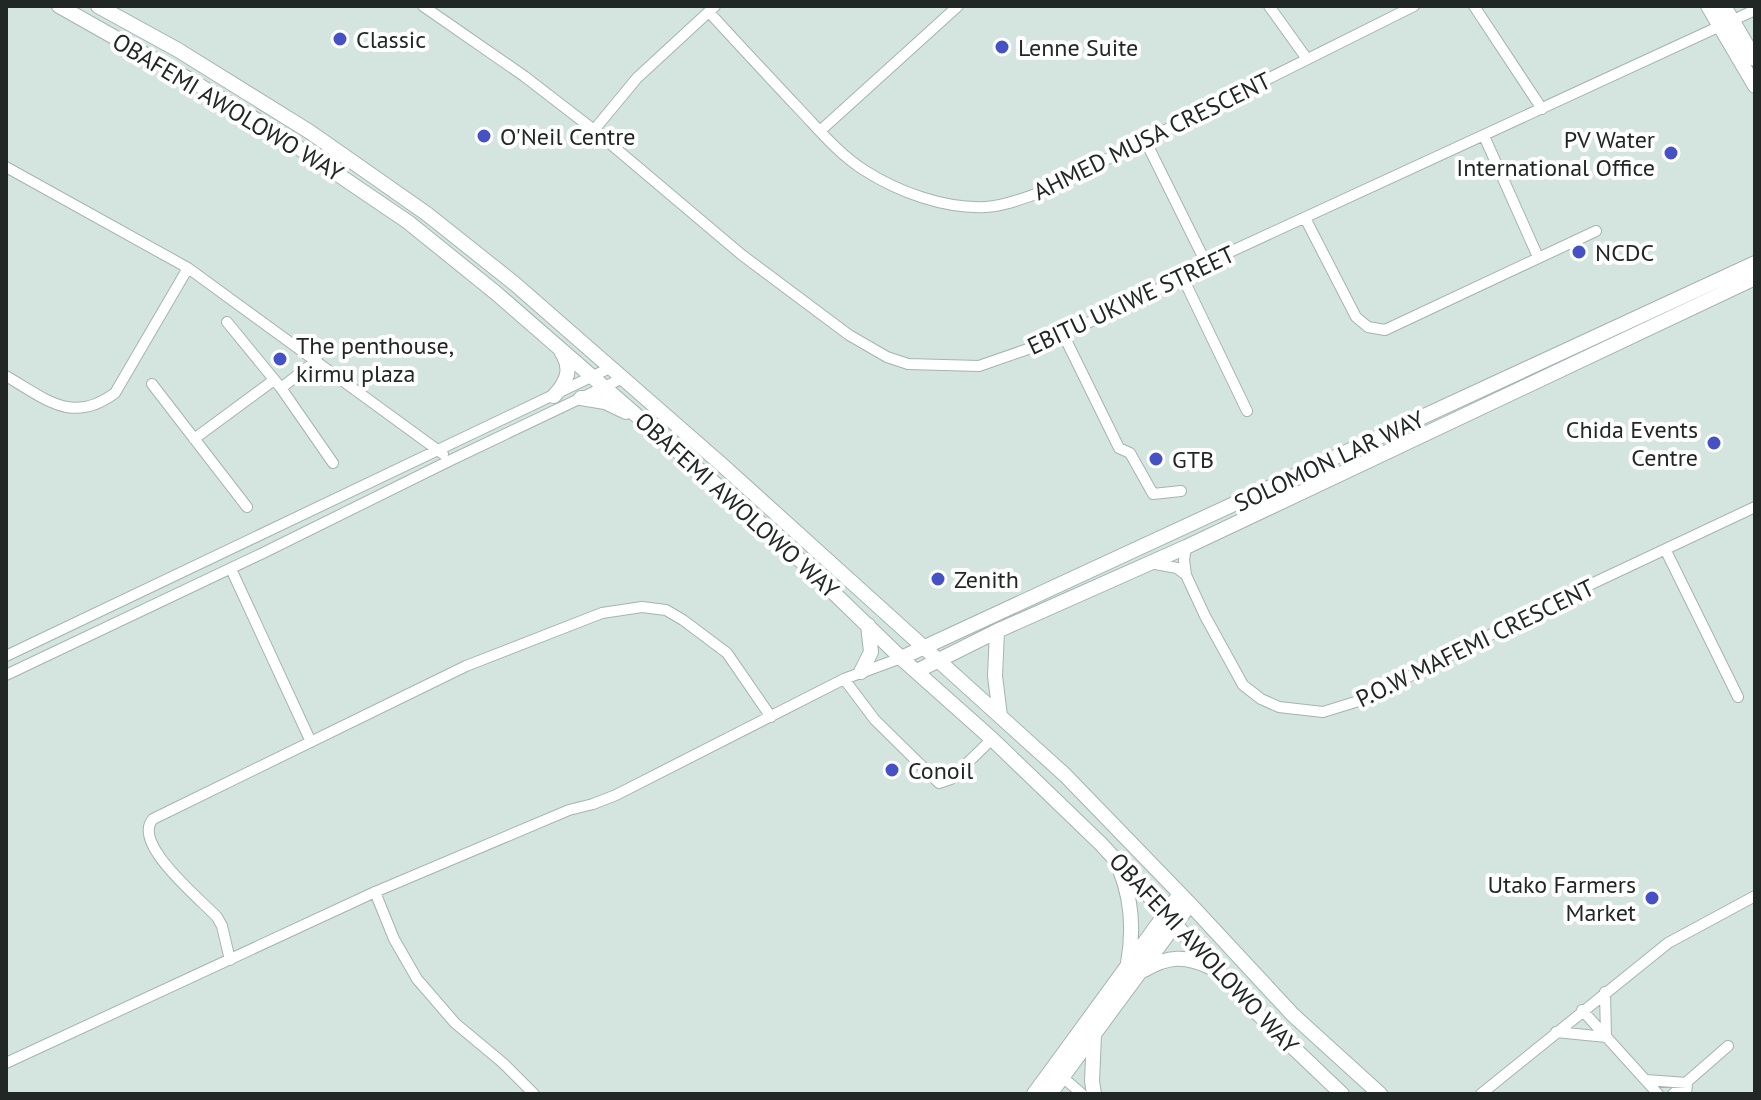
<svg xmlns="http://www.w3.org/2000/svg" width="1761" height="1100" viewBox="0 0 1761 1100" font-family="'PT Sans',sans-serif">
	<style>
		.lines { fill: none; stroke-linecap: round; stroke-linejoin: round }
		.street-casing { stroke: #a4b4af; stroke-width: 12 }
		.secondary-casing { stroke: #a4b4af; stroke-width: 16 }
		.street { stroke: #fff; stroke-width: 10 }
		.secondary { stroke: #fff; stroke-width: 14 }
		.poi-dot { fill: #4651c6; stroke: #fff; stroke-width: 3 }
		.labels { text-anchor: middle; dominant-baseline: central; stroke-width: 8; stroke-linejoin: round; paint-order: stroke }
		.poi-label { font-size: 24px; fill: #212725; stroke: #fff; text-anchor: start }
		.street-label { font-size: 24px; fill: #212725; stroke: #fff }
	</style>
	<rect width="100%" height="100%" fill="#d4e5df"/>
	<g class="lines">
		<g class="street-casing">
			<path id="street" d="M 423,6 L 524,76 L 594,130 L 742,255 L 849,335 L 887,357 L 908,364 L 979,366 L 1028,349 L 1133,303 L 1206,263 L 1755,10
				M 1269,6 L 1307,59
				M 1474,6 L 1542,109
				M 709,12 C 739,45 770,78 801,111 C 820,131 840,155 864,170 C 898,192 945,209 986,207 C 1004,206 1021,199 1039,193 L 1414,6
				M 594,130 L 637,78 L 715,6
				M 820,131 L 958,6
				M 1484,136 L 1538,257
				M 1145,140 L 1206,263
				M 6,167 L 188,268 L 443,454
				M 1305,218 L 1356,317 L 1368,327 L 1385,330 L 1596,231
				M 1182,276 L 1247,411
				M 227,322 L 281,388 L 333,463
				M 1063,334 L 1119,448 L 1130,453 L 1153,494 L 1181,491
				M 6,376 C 46,399 72,425 115,393 L 188,268
				M 152,384 L 247,507
				M 281,388 L 317,360
				M 194,439 L 274,380
				M 1186,547 L 1184,560 L 1186,575 L 1205,616 L 1243,685 L 1261,699 L 1279,707 L 1323,712 L 1365,699 L 1568,595 L 1755,507
				M 1666,551 L 1738,697
				M 1150,563 L 1177,568 L 1186,575
				M 231,569 L 311,742
				M 6,656 L 612,367
				M 6,675 L 263,553 L 451,460 L 623,378
				M 844,679 L 875,720 L 939,783 L 951,779 L 992,739
				M 375,892 L 394,939 L 417,979 L 455,1023 L 503,1063 L 534,1094
				M 230,960 L 222,926 L 217,917 C 200,899 131,843 153,819 L 466,666 L 602,613 L 642,607 L 666,610 L 683,620 L 727,653 L 771,717
				M 1582,1010 L 1658,1094
				M 1556,1032 L 1606,1037 L 1605,992
				M 6,1063 L 375,892 L 569,810 L 593,804 L 616,795 L 844,679 L 901,658
				M 1059,1074 L 1082,1094
				M 1646,1080 L 1687,1083 L 1686,1094
				M 1481,1094 L 1668,943 L 1755,896
				M 1673,1094 L 1728,1046"/>
		</g>
		<g class="secondary-casing">
			<path id="secondary" d="M 59,6 L 192,81 L 271,129 L 408,222 L 496,293 L 774,535 L 901,658 L 992,739 L 1101,844 L 1256,1012 L 1342,1094
				M 98,6 L 178,50 L 310,132 L 427,214 L 515,284 L 721,464 L 1065,775 L 1190,904 L 1293,1015 L 1380,1094
				M 1708,6 L 1755,86
				M 1724,6 L 1755,59
				M 554,396 C 567,382 573,369 561,351
				M 581,398 L 605,402 L 626,412
				M 997,631 L 995,676 L 1000,716
				M 901,658 L 1755,263
				M 917,671 L 997,631 L 1186,547 L 1755,278
				M 861,672 L 871,652 L 868,625
				M 1120,870 C 1132,900 1134,930 1128,963
				M 1144,970 C 1168,956 1185,955 1210,967
				M 1094,1035 L 1092,1081 L 1094,1094
				M 1034,1094 L 1180,894
				M 1050,1094 L 1190,904"/>
		</g>
		<use href="#street" class="street"/>
		<use href="#secondary" class="secondary"/>
	</g>
	<g class="poi-dot">
		<circle cx="340" cy="39" r="8"/>
		<circle cx="1002" cy="47" r="8"/>
		<circle cx="484" cy="136" r="8"/>
		<circle cx="1671" cy="153" r="8"/>
		<circle cx="1579" cy="252" r="8"/>
		<circle cx="280" cy="359" r="8"/>
		<circle cx="1714" cy="443" r="8"/>
		<circle cx="1156" cy="459" r="8"/>
		<circle cx="938" cy="579" r="8"/>
		<circle cx="892" cy="770" r="8"/>
		<circle cx="1652" cy="898" r="8"/>
	</g>
	<g class="labels">
		<g class="poi-label">
			<text x="356" y="39">Classic</text>
			<text x="1018" y="47">Lenne Suite</text>
			<text x="500" y="136">O'Neil Centre</text>
			<text x="1655" y="139" text-anchor="end">PV Water<tspan x="1655" dy="28">International Office</tspan></text>
			<text x="1595" y="252">NCDC</text>
			<text x="296" y="345">The penthouse,<tspan x="296" dy="28">kirmu plaza</tspan></text>
			<text x="1698" y="429" text-anchor="end">Chida Events<tspan x="1698" dy="28">Centre</tspan></text>
			<text x="1172" y="459">GTB</text>
			<text x="954" y="579">Zenith</text>
			<text x="908" y="770">Conoil</text>
			<text x="1636" y="884" text-anchor="end">Utako Farmers<tspan x="1636" dy="28">Market</tspan></text>
		</g>
		<g class="street-label">
			<text transform="translate(228 107) rotate(31)">OBAFEMI AWOLOWO WAY</text>
			<text transform="translate(1152 136) rotate(-26)">AHMED MUSA CRESCENT</text>
			<text transform="translate(1131 300) rotate(-25)">EBITU UKIWE STREET</text>
			<text transform="translate(1329 461) rotate(-25)">SOLOMON LAR WAY</text>
			<text transform="translate(737 505) rotate(42)">OBAFEMI AWOLOWO WAY</text>
			<text transform="translate(1475 643) rotate(-26)">P.O.W MAFEMI CRESCENT</text>
			<text transform="translate(1204 953) rotate(47)">OBAFEMI AWOLOWO WAY</text>
		</g>
	</g>
	<rect width="1761" height="1100" fill="none" stroke="#212725" stroke-width="16"/>
</svg>
